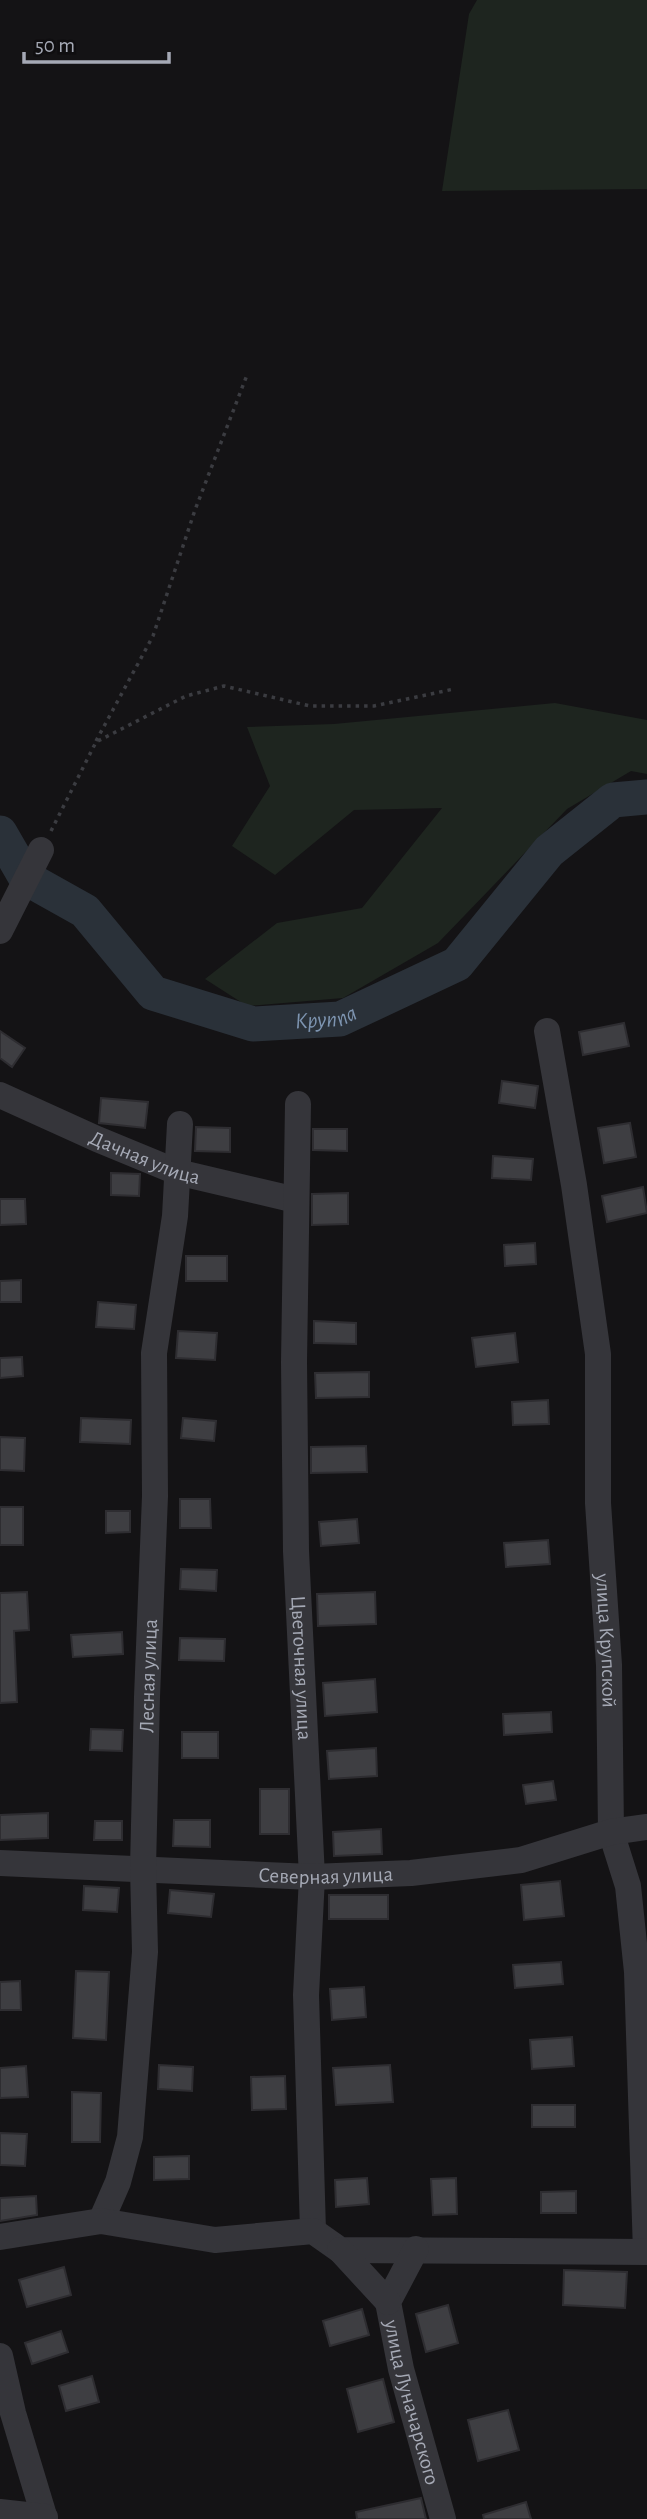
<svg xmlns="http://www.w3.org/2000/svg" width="647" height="2519" viewBox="0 0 647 2519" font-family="'Alegreya Sans',sans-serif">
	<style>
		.green { fill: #1e251f }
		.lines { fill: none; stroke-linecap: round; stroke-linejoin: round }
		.river { stroke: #2a3139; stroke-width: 35 }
		.building { fill: #3e3e42; stroke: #2e2d31; stroke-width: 2 }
		.path { stroke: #3b3c41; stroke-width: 3.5; stroke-dasharray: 3.5 5; stroke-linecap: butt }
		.minor { stroke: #35353a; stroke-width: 26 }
		.labels { text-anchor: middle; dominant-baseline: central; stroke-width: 6; stroke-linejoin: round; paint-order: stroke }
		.street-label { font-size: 21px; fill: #a5a9b5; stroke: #0f0e10 }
		.water-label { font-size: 23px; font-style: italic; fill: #7d94b0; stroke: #0f0e10 }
	</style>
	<rect width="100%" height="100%" fill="#141315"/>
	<path class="green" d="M 477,0 L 647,0 L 647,189 L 442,191 L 469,14 Z
		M 555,703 L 647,720 L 647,774 L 631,771 L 567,809 L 438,943 L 343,998 L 247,1006 L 205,979 L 277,923 L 362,908 L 442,808 L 354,810 L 275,875 L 232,846 L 270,786 L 247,727 L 334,724 Z"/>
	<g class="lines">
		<path class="river" id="s1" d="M 0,833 L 26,878 L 85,911 L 153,993 L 253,1024 L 340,1019 L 457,964 L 549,851 L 613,800 L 647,797"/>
	</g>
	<path class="building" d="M 624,1023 L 629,1046 L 583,1055 L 579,1032 Z
		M 0,1031 L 25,1048 L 12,1067 L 0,1058 Z
		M 502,1081 L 538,1086 L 535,1108 L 499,1103 Z
		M 101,1098 L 148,1102 L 145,1128 L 99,1123 Z
		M 630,1123 L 636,1157 L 604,1163 L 598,1128 Z
		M 196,1127 L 230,1128 L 230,1152 L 195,1151 Z
		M 313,1129 L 347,1129 L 347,1151 L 313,1150 Z
		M 493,1156 L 533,1159 L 531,1180 L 492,1178 Z
		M 111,1173 L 140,1174 L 139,1196 L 111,1195 Z
		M 643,1187 L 647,1213 L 607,1222 L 602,1196 Z
		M 348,1193 L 348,1224 L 312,1225 L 312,1194 Z
		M 0,1199 L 25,1199 L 26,1224 L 0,1225 Z
		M 535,1243 L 536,1264 L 505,1266 L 504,1245 Z
		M 186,1256 L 227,1256 L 227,1281 L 186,1281 Z
		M 21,1280 L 21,1302 L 0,1302 L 0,1281 Z
		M 98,1302 L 136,1305 L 134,1329 L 96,1327 Z
		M 314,1321 L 356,1323 L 356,1344 L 314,1343 Z
		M 178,1331 L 217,1333 L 215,1360 L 176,1358 Z
		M 515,1333 L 518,1362 L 476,1367 L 472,1338 Z
		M 22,1357 L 23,1376 L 0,1378 L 0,1358 Z
		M 369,1372 L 369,1397 L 316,1398 L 315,1373 Z
		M 548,1400 L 549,1424 L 513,1425 L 512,1402 Z
		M 81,1418 L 131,1420 L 130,1444 L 80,1442 Z
		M 183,1418 L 216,1421 L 214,1441 L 181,1438 Z
		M 0,1437 L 25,1438 L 24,1471 L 0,1470 Z
		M 366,1446 L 367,1472 L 311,1473 L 311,1447 Z
		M 180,1499 L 210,1499 L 211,1528 L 180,1528 Z
		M 0,1507 L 23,1507 L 23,1545 L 0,1545 Z
		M 106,1511 L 130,1511 L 130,1532 L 106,1533 Z
		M 357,1519 L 359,1543 L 321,1546 L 319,1522 Z
		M 548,1540 L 550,1564 L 506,1567 L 504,1543 Z
		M 181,1569 L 217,1570 L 216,1591 L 180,1589 Z
		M 27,1592 L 29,1630 L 14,1631 L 17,1702 L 0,1703 L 0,1593 Z
		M 375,1592 L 376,1624 L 318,1626 L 317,1594 Z
		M 122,1632 L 123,1654 L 73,1657 L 71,1635 Z
		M 180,1638 L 225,1639 L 224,1661 L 179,1660 Z
		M 375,1679 L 377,1712 L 325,1716 L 323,1683 Z
		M 551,1712 L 552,1732 L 504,1735 L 503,1714 Z
		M 91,1729 L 123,1730 L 122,1751 L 90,1750 Z
		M 182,1732 L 218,1732 L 218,1758 L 182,1758 Z
		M 376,1748 L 377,1776 L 329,1779 L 327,1751 Z
		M 553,1781 L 556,1800 L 526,1804 L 523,1785 Z
		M 260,1789 L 289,1789 L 289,1834 L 260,1834 Z
		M 48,1813 L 48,1838 L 0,1840 L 0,1815 Z
		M 174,1820 L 210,1820 L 210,1847 L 173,1846 Z
		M 95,1821 L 122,1821 L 122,1840 L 94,1840 Z
		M 381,1829 L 382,1854 L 334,1856 L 333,1832 Z
		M 560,1881 L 564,1916 L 524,1920 L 521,1885 Z
		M 84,1886 L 119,1888 L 117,1912 L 83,1910 Z
		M 170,1890 L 214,1894 L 211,1917 L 168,1913 Z
		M 329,1895 L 388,1895 L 388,1919 L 329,1919 Z
		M 561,1962 L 563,1984 L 515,1988 L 513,1965 Z
		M 76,1971 L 109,1972 L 106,2040 L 73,2038 Z
		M 20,1981 L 21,2010 L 0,2010 L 0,1982 Z
		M 364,1987 L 366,2017 L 332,2020 L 330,1989 Z
		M 572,2037 L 574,2066 L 532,2069 L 530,2040 Z
		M 159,2065 L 193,2067 L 192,2091 L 158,2089 Z
		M 390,2065 L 393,2102 L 336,2105 L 333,2068 Z
		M 26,2066 L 28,2097 L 0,2098 L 0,2068 Z
		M 285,2076 L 286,2109 L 252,2110 L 251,2077 Z
		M 72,2092 L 101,2093 L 100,2142 L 72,2142 Z
		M 532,2105 L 575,2105 L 575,2127 L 532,2127 Z
		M 0,2133 L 27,2134 L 25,2166 L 0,2165 Z
		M 189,2156 L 189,2179 L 154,2180 L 154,2157 Z
		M 367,2178 L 369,2204 L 336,2207 L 335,2180 Z
		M 456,2178 L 457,2214 L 433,2215 L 431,2179 Z
		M 576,2191 L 576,2213 L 541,2213 L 541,2192 Z
		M 36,2196 L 37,2215 L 0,2221 L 0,2198 Z
		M 64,2267 L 71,2295 L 27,2307 L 19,2280 Z
		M 564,2270 L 627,2272 L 625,2308 L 563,2305 Z
		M 448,2305 L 458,2343 L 426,2352 L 416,2314 Z
		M 362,2309 L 369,2335 L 330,2346 L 323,2321 Z
		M 61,2331 L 68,2352 L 32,2364 L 25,2343 Z
		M 92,2376 L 99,2402 L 66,2411 L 59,2386 Z
		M 383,2379 L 394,2422 L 358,2432 L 347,2389 Z
		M 508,2410 L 519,2450 L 478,2461 L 468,2420 Z
		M 421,2498 L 426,2519 L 357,2519 L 356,2512 Z
		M 526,2502 L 531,2519 L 484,2519 L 483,2515 Z"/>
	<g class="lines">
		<path class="path" d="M 96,741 L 153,636 L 195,510 L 247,375
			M 51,831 L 96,742 L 186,696 L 224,686 L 310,706 L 374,706 L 454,689"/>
		<g class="minor">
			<path d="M 0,931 L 41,850"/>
			<path id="s2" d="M 547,1031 L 574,1185 L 598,1354 L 598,1503 L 609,1665 L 611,1832 L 628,1886 L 637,1972 L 646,2252"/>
			<path id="s3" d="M 0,1095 L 97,1139 L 177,1172 L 296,1200"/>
			<path id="s4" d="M 298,1104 L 294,1362 L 296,1551 L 312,1877 L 306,1995 L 313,2231"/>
			<path id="s5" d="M 0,1863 L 312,1877 L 411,1873 L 521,1860 L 611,1832 L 647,1827"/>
			<path id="s6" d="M 101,2221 L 118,2182 L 130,2137 L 145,1952 L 143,1868 L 147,1697 L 155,1496 L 154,1353 L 175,1216 L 180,1124"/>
			<path d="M 0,2237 L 101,2221 L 215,2240 L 313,2231 L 340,2250 L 647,2252"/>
			<path id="s7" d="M 416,2249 L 388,2302 L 401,2369 L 443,2519"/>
			<path d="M 340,2250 L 388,2302"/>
			<path d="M 0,2356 L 13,2413 L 45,2519"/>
			<path d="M 0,2512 L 45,2517"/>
		</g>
	</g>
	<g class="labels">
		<g class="street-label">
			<text stroke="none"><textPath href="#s3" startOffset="158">Дачная улица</textPath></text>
			<text stroke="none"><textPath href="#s2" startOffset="614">улица Крупской</textPath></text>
			<text stroke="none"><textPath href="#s4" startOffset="564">Цветочная улица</textPath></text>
			<text stroke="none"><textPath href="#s6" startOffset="551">Лесная улица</textPath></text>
			<text stroke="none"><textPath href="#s5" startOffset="326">Северная улица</textPath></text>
			<text stroke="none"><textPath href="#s7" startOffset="163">улица Луначарского</textPath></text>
		</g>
		<g class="water-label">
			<text stroke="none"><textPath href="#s1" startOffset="404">Круппа</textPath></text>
		</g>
	</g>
	<path d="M24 52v10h145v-10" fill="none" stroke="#a5a9b5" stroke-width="3.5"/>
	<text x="35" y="52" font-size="21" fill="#a5a9b5" stroke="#0f0e10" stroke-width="5" paint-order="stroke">50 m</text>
</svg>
